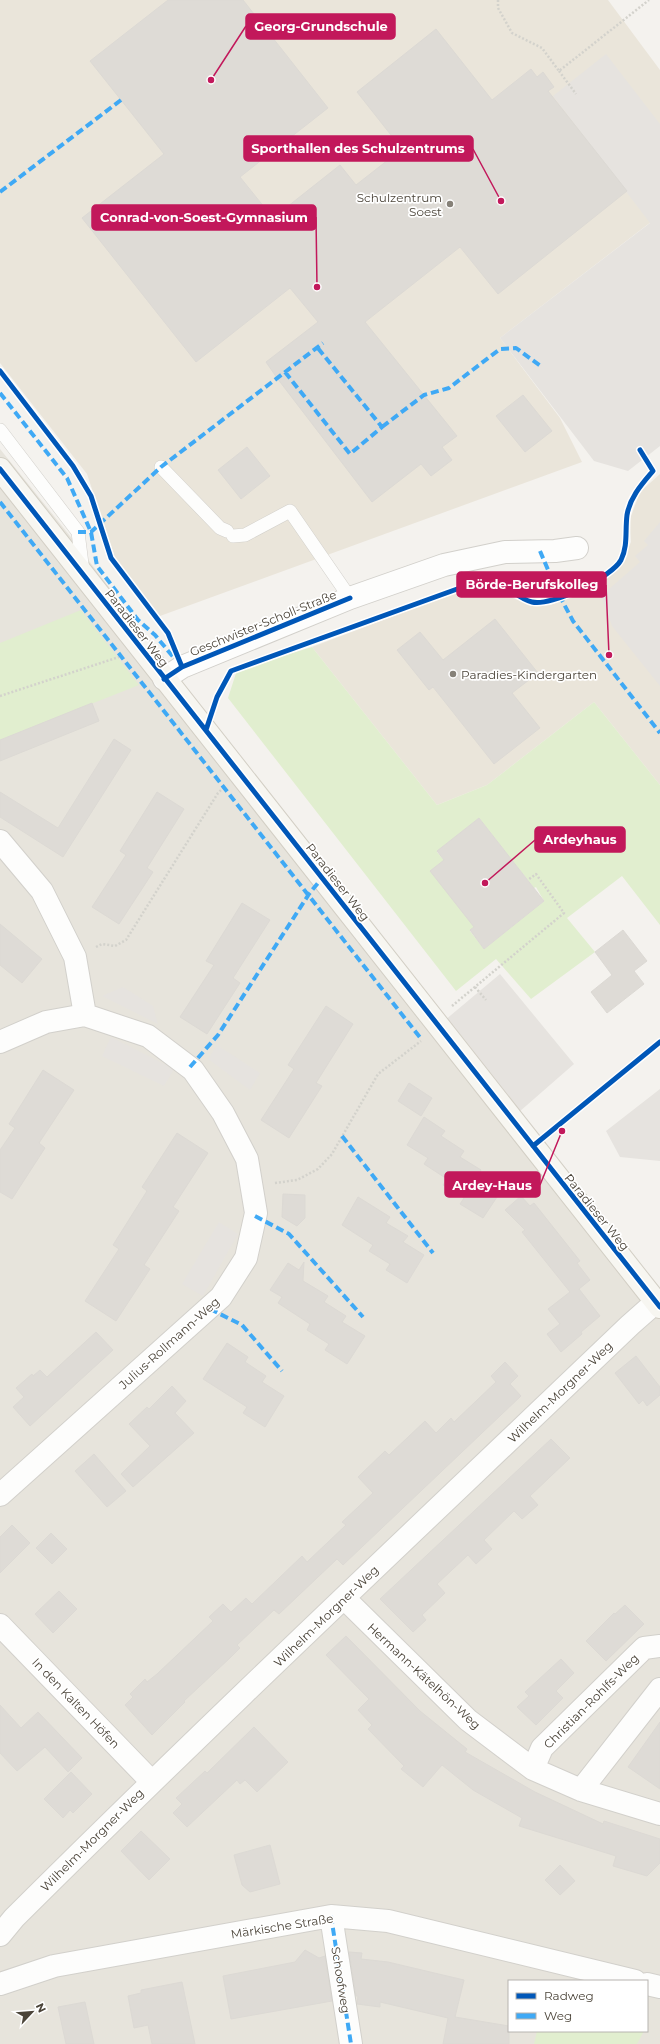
<svg xmlns="http://www.w3.org/2000/svg" width="660" height="2044" viewBox="0 0 660 2044" font-family="Montserrat,sans-serif">
	<style>
		.residential { fill: #e7e4dc; fill-rule: evenodd }
		.education { fill: #eae5da }
		.green { fill: #e1eecf; fill-rule: evenodd }
		.parking { fill: #e6e3df }
		.building { fill: #dedbd6; stroke: #dcd9d4 }
		.lines { fill: none; stroke-linecap: round; stroke-linejoin: round }
		.lane-casing { stroke: #d2d0cb; stroke-width: 14 }
		.street-casing { stroke: #d2d0cb; stroke-width: 24 }
		.secondary-casing { stroke: #d3cfc5; stroke-width: 24 }
		.path { stroke: #d3d2cc; stroke-width: 2.5; stroke-dasharray: 2 2; stroke-linecap: butt }
		.lane { stroke: #fdfdfc; stroke-width: 13 }
		.street { stroke: #fdfdfc; stroke-width: 22 }
		.secondary { stroke: #f7f6f1; stroke-width: 22 }
		.quiet { stroke: #3fa9f5; stroke-width: 4; stroke-dasharray: 8 4; stroke-linecap: butt }
		.cycleway-casing { stroke: #fff; stroke-width: 8 }
		.cycleway { stroke: #0057b8; stroke-width: 5 }
		.poi-dot { fill: #868178; stroke: #fff; stroke-width: 1.5 }
		.labels { text-anchor: middle; dominant-baseline: central; stroke-width: 3.5; stroke-linejoin: round; paint-order: stroke }
		.poi-label { font-size: 12px; fill: #4b4439; stroke: #fff; text-anchor: end }
		.street-label { font-size: 12px; fill: #4b4439; stroke: #fff }
		.leader { fill: none; stroke: #c2185b; stroke-width: 1.5 }
		.callout-dot { fill: #c2185b; stroke: #fff; stroke-width: 1.5 }
		.callout { fill: #c2185b; stroke: #c2185b; stroke-width: 1.5 }
		.callout-label { font-size: 13px; text-anchor: middle; font-weight: bold; fill: #fff }
	</style>
	<rect width="100%" height="100%" fill="#f4f2ee"/>
	<path class="residential" d="M 0,449 L 70,536 L 660,1308 L 660,2044 L 0,2044 ZM 509,1981 L 647,1981 L 647,2031 L 509,2031 Z"/>
	<path class="education" d="M 0,0 L 608,0 L 660,70 L 660,215 L 500,338 L 560,418 L 582,462 L 160,616 L 116,561 L 87,474 L 0,363 Z
		M 660,474 L 660,785 L 594,702 L 487,785 L 437,805 L 312,647 L 478,584 L 498,589 L 513,598 L 533,606 L 551,605 L 600,584 L 619,568 L 631,542 L 630,519 L 640,492 Z"/>
	<path class="green" d="M 81,610 L 139,685 L 0,740 L 0,643 Z
		M 312,647 L 437,805 L 487,785 L 594,702 L 660,785 L 660,925 L 622,876 L 567,918 L 595,952 L 531,999 L 496,959 L 456,991 L 228,698 L 237,670 ZM 479,818 L 534,888 L 536,887 L 544,901 L 484,949 L 470,931 L 474,927 L 444,860 L 437,852 Z
		M 537,2031 L 644,2031 L 637,2044 L 534,2044 Z"/>
	<path class="parking" d="M 606,54 L 660,124 L 660,446 L 628,471 L 594,461 L 500,338 L 650,223 L 553,96 Z
		M 660,522 L 660,686 L 612,626 L 601,596 L 640,562 L 635,556 L 648,545 L 644,541 Z
		M 500,974 L 574,1064 L 511,1119 L 438,1026 Z
		M 123,987 L 153,1006 L 158,1024 L 102,996 Z
		M 111,1037 L 174,1069 L 164,1086 L 102,1056 Z
		M 217,1045 L 260,1073 L 250,1090 L 208,1059 Z
		M 660,1089 L 660,1161 L 620,1157 L 606,1131 Z
		M 219,1222 L 238,1234 L 203,1296 L 182,1284 Z"/>
	<path class="building" d="M 168,0 L 243,0 L 328,108 L 240,177 L 273,218 L 340,165 L 356,185 L 402,149 L 357,92 L 436,29 L 492,100 L 531,69 L 537,77 L 543,72 L 554,87 L 548,91 L 627,191 L 498,294 L 460,247 L 365,322 L 457,436 L 442,447 L 452,460 L 431,476 L 421,464 L 372,502 L 277,378 L 266,362 L 318,322 L 290,288 L 196,362 L 82,218 L 164,154 L 90,61 Z
		M 523,395 L 552,431 L 525,452 L 496,416 Z
		M 247,447 L 270,476 L 241,499 L 218,470 Z
		M 495,619 L 538,673 L 512,693 L 540,728 L 494,764 L 433,687 L 429,690 L 397,650 L 420,632 L 443,660 Z
		M 92,703 L 99,721 L 0,761 L 0,740 Z
		M 114,739 L 131,750 L 63,857 L 0,817 L 0,792 L 58,828 Z
		M 157,792 L 184,809 L 147,868 L 153,872 L 119,924 L 92,907 L 126,855 L 120,851 Z
		M 479,818 L 544,901 L 484,949 L 470,930 L 474,927 L 430,871 L 444,860 L 437,851 Z
		M 242,903 L 270,920 L 233,978 L 240,983 L 207,1034 L 180,1017 L 214,965 L 206,961 Z
		M 0,924 L 42,959 L 22,983 L 0,965 Z
		M 623,930 L 647,961 L 634,971 L 644,984 L 607,1013 L 591,992 L 612,975 L 595,952 Z
		M 326,1006 L 353,1024 L 316,1083 L 322,1086 L 289,1138 L 261,1120 L 294,1069 L 288,1065 Z
		M 43,1070 L 74,1090 L 39,1143 L 45,1148 L 12,1199 L 0,1192 L 0,1150 L 15,1128 L 9,1124 Z
		M 409,1083 L 432,1098 L 421,1116 L 398,1101 Z
		M 424,1117 L 445,1131 L 441,1136 L 464,1151 L 460,1157 L 481,1170 L 478,1176 L 501,1191 L 483,1218 L 460,1204 L 464,1198 L 443,1185 L 447,1179 L 424,1164 L 428,1158 L 407,1145 Z
		M 177,1133 L 208,1153 L 173,1207 L 179,1211 L 144,1265 L 150,1269 L 116,1321 L 85,1301 L 119,1249 L 113,1245 L 147,1191 L 142,1187 Z
		M 283,1194 L 305,1195 L 305,1218 L 297,1226 L 282,1217 Z
		M 521,1196 L 530,1206 L 534,1203 L 580,1261 L 577,1263 L 590,1280 L 579,1289 L 600,1316 L 581,1332 L 582,1334 L 561,1352 L 547,1334 L 560,1324 L 548,1309 L 570,1292 L 522,1232 L 525,1230 L 505,1210 Z
		M 358,1197 L 390,1217 L 386,1223 L 408,1236 L 403,1242 L 424,1255 L 407,1283 L 386,1270 L 390,1264 L 369,1251 L 373,1245 L 342,1225 Z
		M 304,1262 L 303,1281 L 328,1296 L 324,1302 L 346,1316 L 342,1322 L 365,1336 L 347,1364 L 325,1350 L 329,1344 L 307,1330 L 310,1324 L 278,1303 L 282,1297 L 270,1290 L 288,1263 L 299,1270 Z
		M 96,1332 L 113,1350 L 30,1426 L 13,1407 L 24,1397 L 16,1388 L 32,1374 L 33,1376 L 40,1370 L 47,1377 Z
		M 227,1343 L 248,1357 L 245,1362 L 266,1376 L 262,1382 L 284,1396 L 265,1427 L 243,1413 L 247,1407 L 203,1379 Z
		M 636,1356 L 660,1387 L 660,1395 L 647,1406 L 643,1400 L 639,1404 L 615,1373 Z
		M 505,1362 L 518,1376 L 510,1384 L 521,1396 L 343,1565 L 337,1559 L 279,1614 L 274,1610 L 237,1645 L 240,1648 L 231,1657 L 184,1701 L 185,1702 L 152,1735 L 125,1705 L 133,1697 L 130,1694 L 145,1679 L 147,1682 L 157,1674 L 213,1621 L 209,1617 L 223,1604 L 231,1612 L 246,1598 L 252,1604 L 302,1556 L 307,1562 L 346,1525 L 342,1522 L 373,1493 L 358,1477 L 385,1451 L 389,1455 L 425,1421 L 436,1433 L 451,1418 L 454,1422 L 496,1382 L 491,1376 Z
		M 172,1386 L 186,1401 L 175,1413 L 194,1433 L 133,1487 L 121,1474 L 150,1446 L 129,1424 L 147,1407 L 149,1409 Z
		M 551,1439 L 570,1458 L 530,1496 L 538,1505 L 522,1519 L 514,1511 L 484,1540 L 492,1549 L 476,1564 L 468,1555 L 437,1584 L 445,1593 L 422,1615 L 426,1620 L 413,1632 L 380,1599 Z
		M 94,1454 L 126,1491 L 107,1507 L 75,1471 Z
		M 12,1525 L 30,1543 L 0,1573 L 0,1537 Z
		M 51,1533 L 67,1549 L 52,1564 L 36,1548 Z
		M 59,1591 L 77,1609 L 53,1633 L 35,1614 Z
		M 625,1605 L 644,1624 L 606,1661 L 586,1641 L 614,1613 L 615,1614 Z
		M 346,1636 L 420,1711 L 467,1749 L 465,1752 L 535,1792 L 603,1824 L 604,1821 L 660,1839 L 660,1863 L 647,1876 L 613,1866 L 616,1856 L 519,1826 L 522,1818 L 473,1790 L 442,1765 L 423,1787 L 401,1769 L 404,1766 L 368,1729 L 372,1725 L 358,1710 L 369,1699 L 326,1655 Z
		M 561,1659 L 574,1673 L 556,1691 L 563,1698 L 536,1725 L 517,1707 L 529,1696 L 525,1692 Z
		M 0,1705 L 21,1728 L 38,1712 L 82,1758 L 68,1772 L 45,1747 L 17,1771 L 0,1753 Z
		M 660,1722 L 660,1789 L 628,1767 Z
		M 254,1727 L 288,1762 L 257,1792 L 245,1780 L 240,1784 L 237,1780 L 187,1827 L 173,1813 L 182,1804 L 176,1798 L 205,1771 L 207,1773 Z
		M 71,1772 L 92,1794 L 73,1813 L 70,1810 L 63,1818 L 44,1799 Z
		M 141,1831 L 170,1859 L 149,1880 L 121,1851 Z
		M 270,1845 L 280,1884 L 250,1892 L 242,1885 L 234,1855 Z
		M 560,1865 L 575,1881 L 560,1895 L 545,1880 Z
		M 305,1950 L 319,1958 L 325,1956 L 332,2001 L 231,2019 L 223,1976 L 295,1962 Z
		M 349,1952 L 362,1953 L 361,1959 L 388,1962 L 464,1980 L 455,2017 L 509,2026 L 509,2044 L 443,2044 L 448,2018 L 380,2002 L 380,2007 L 357,2004 L 358,1996 L 356,1996 Z
		M 182,1982 L 195,2044 L 152,2044 L 148,2025 L 134,2028 L 128,1996 L 141,1993 L 141,1990 Z
		M 85,2002 L 94,2044 L 66,2044 L 58,2007 Z"/>
	<g class="lines">
		<g class="lane-casing">
			<path id="lane" d="M 0,430 L 78,532 L 83,572
				M 161,467 L 220,528 L 227,531
				M 233,536 L 245,535 L 290,511 L 350,598"/>
		</g>
		<g class="street-casing">
			<path id="street" d="M 164,679 L 182,667 L 350,598 L 444,565 L 505,552 L 555,551 L 577,548
				M 0,841 L 42,891 L 75,957 L 85,1015
				M 0,1042 L 46,1022 L 85,1015 L 148,1036 L 193,1070 L 223,1113 L 247,1159 L 256,1213 L 246,1258 L 221,1297 L 0,1495
				M 345,1599 L 468,1720 L 533,1769 L 581,1790 L 660,1814
				M 0,1625 L 151,1781
				M 533,1769 L 542,1748 L 644,1648 L 660,1646
				M 581,1790 L 660,1689
				M 331,1916 L 351,2044
				M 0,1935 L 14,1918 C 216,1717 424,1522 630,1325 L 656,1302
				M 0,1984 L 54,1966 L 331,1916 L 388,1921 L 635,1981
				M 647,1984 L 660,1987"/>
		</g>
		<g class="secondary-casing">
			<path id="secondary" d="M 0,469 L 660,1307"/>
		</g>
		<path class="path" d="M 498,0 L 498,8 L 512,33 L 542,48 L 559,71 L 649,0
			M 559,71 L 576,94
			M 0,696 L 119,657
			M 96,947 L 102,944 L 115,946 L 126,940 L 218,793 L 223,788
			M 475,987 L 486,1000
			M 452,1006 L 564,913 L 536,874 L 528,880
			M 275,1183 L 297,1180 L 318,1169 L 332,1154 L 378,1074 L 421,1041"/>
		<use href="#lane" class="lane"/>
		<use href="#street" class="street"/>
		<use href="#secondary" class="secondary"/>
		<path class="quiet" d="M 0,192 L 121,100
			M 285,372 L 350,454 L 382,427 L 317,347
			M 0,393 L 67,478 L 91,532 L 97,566 L 138,620 L 155,635 L 174,658
			M 382,427 L 424,395 L 449,388 L 500,349 L 516,348 L 542,367
			M 0,502 L 422,1040
			M 78,532 L 91,532 L 161,467 L 323,343
			M 540,551 L 557,591 L 573,621 L 660,733
			M 190,1067 L 218,1035 L 309,894 L 322,878
			M 342,1136 L 433,1253
			M 255,1216 L 289,1234 L 363,1317
			M 210,1309 L 242,1325 L 282,1371
			M 331,1916 L 351,2044"/>
		<g class="cycleway-casing">
			<path id="cycleway" d="M 0,371 L 73,466 L 91,496 L 111,558 L 168,633 L 182,667
				M 0,469 L 660,1307
				M 164,679 L 182,667 L 350,598
				M 206,730 L 217,697 L 231,671 L 482,580 C 491,582 498,583 506,587 C 514,592 522,600 532,602 C 551,607 612,577 621,560 C 628,546 625,531 627,515 C 630,497 642,484 653,471 L 640,450
				M 533,1146 L 660,1042"/>
		</g>
		<use href="#cycleway" class="cycleway"/>
	</g>
	<g class="poi-dot">
		<circle cx="450" cy="204" r="4"/>
		<circle cx="453" cy="674" r="4"/>
	</g>
	<g class="labels">
		<g class="poi-label">
			<text x="442" y="197">Schulzentrum<tspan x="442" dy="14">Soest</tspan></text>
			<text x="461" y="674" text-anchor="start">Paradies-Kindergarten</text>
		</g>
		<g class="street-label">
			<text transform="translate(263 623) rotate(-22)">Geschwister-Scholl-Straße</text>
			<text transform="translate(137 628) rotate(52)">Paradieser Weg</text>
			<text transform="translate(338 882) rotate(52)">Paradieser Weg</text>
			<text transform="translate(597 1212) rotate(51)">Paradieser Weg</text>
			<text transform="translate(169 1343) rotate(-42)">Julius-Rollmann-Weg</text>
			<text transform="translate(560 1392) rotate(-44)">Wilhelm-Morgner-Weg</text>
			<text transform="translate(326 1616) rotate(-44)">Wilhelm-Morgner-Weg</text>
			<text transform="translate(424 1676) rotate(43)">Hermann-Kätelhön-Weg</text>
			<text transform="translate(591 1701) rotate(-45)">Christian-Rohlfs-Weg</text>
			<text transform="translate(76 1703) rotate(46)">In den Kalten Höfen</text>
			<text transform="translate(92 1840) rotate(-45)">Wilhelm-Morgner-Weg</text>
			<text transform="translate(282 1926) rotate(-9)">Märkische Straße</text>
			<text transform="translate(341 1980) rotate(81)">Schoofweg</text>
		</g>
	</g>
	<path class="leader" d="M211 80L246 26M501 201L473 149M317 287L316 217M609 655L606 585M485 883L535 840M562 1131L540 1185"/>
	<g class="callout-dot">
		<circle cx="211" cy="80" r="4"/>
		<circle cx="501" cy="201" r="4"/>
		<circle cx="317" cy="287" r="4"/>
		<circle cx="609" cy="655" r="4"/>
		<circle cx="485" cy="883" r="4"/>
		<circle cx="562" cy="1131" r="4"/>
	</g>
	<g class="callout">
		<rect x="246" y="14" width="149" height="25" rx="4"/>
		<rect x="244" y="136" width="229" height="25" rx="4"/>
		<rect x="92" y="205" width="224" height="25" rx="4"/>
		<rect x="457" y="572" width="149" height="25" rx="4"/>
		<rect x="535" y="827" width="90" height="25" rx="4"/>
		<rect x="445" y="1172" width="95" height="25" rx="4"/>
	</g>
	<g class="callout-label">
		<text x="321" y="31">Georg-Grundschule</text>
		<text x="358" y="153">Sporthallen des Schulzentrums</text>
		<text x="204" y="222">Conrad-von-Soest-Gymnasium</text>
		<text x="532" y="589">Börde-Berufskolleg</text>
		<text x="580" y="844">Ardeyhaus</text>
		<text x="492" y="1190">Ardey-Haus</text>
	</g>
	<rect x="508" y="1980" width="140" height="52" fill="#ffffff" stroke="#b7b4b0"/>
	<rect x="516" y="1993" width="20" height="6" fill="#0057b8" stroke="#b7b4b0"/>
	<text x="544" y="2000" font-size="12" fill="#4b4439">Radweg</text>
	<rect x="516" y="2013" width="20" height="6" fill="#3fa9f5" stroke="#b7b4b0"/>
	<text x="544" y="2020" font-size="12" fill="#4b4439">Weg</text>
	<g transform="translate(32 2012) rotate(64)" stroke="#ffffff" stroke-width="3" paint-order="stroke">
	<path d="M0-3L7 15L0 10L-7 15Z" fill="#4b4439"/>
	<text y="-6" font-size="11" font-weight="bold" text-anchor="middle" fill="#4b4439">N</text>
	</g>
</svg>
